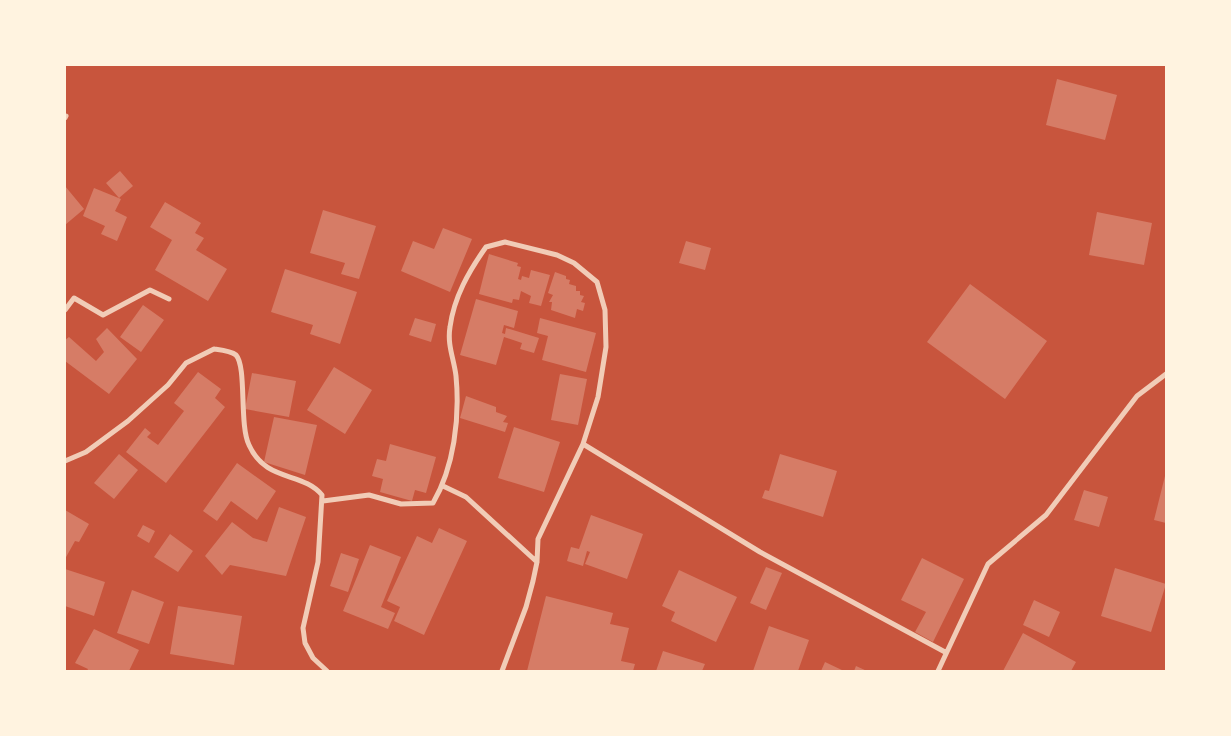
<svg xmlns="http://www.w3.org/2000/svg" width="1231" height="736" viewBox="0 0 1231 736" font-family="Manrope,sans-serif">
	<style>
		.building { fill: #d67c66 }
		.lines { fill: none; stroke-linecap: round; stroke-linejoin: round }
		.minor { stroke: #f1ccb7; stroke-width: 5 }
	</style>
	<rect width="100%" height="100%" fill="#c8553d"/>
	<path class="building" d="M 1057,79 L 1117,95 L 1105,140 L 1046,125 Z
		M 120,171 L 133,186 L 119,198 L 106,183 Z
		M 65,186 L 84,209 L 65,225 Z
		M 94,188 L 121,199 L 115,211 L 127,217 L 117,241 L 101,234 L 105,226 L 83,216 Z
		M 165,202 L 201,223 L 195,233 L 204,238 L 196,250 L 227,269 L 208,301 L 155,270 L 172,240 L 150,227 Z
		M 323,210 L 376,226 L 359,279 L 341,274 L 345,263 L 310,253 Z
		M 1097,212 L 1152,223 L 1144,265 L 1089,255 Z
		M 443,228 L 472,239 L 450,292 L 401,271 L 413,241 L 434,249 Z
		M 686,241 L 711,248 L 705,270 L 679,263 Z
		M 489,254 L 518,263 L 517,266 L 521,267 L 518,279 L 521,280 L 522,276 L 529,278 L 531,270 L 550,275 L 541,306 L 529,303 L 531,296 L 521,291 L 519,300 L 513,299 L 512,303 L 479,294 Z
		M 285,269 L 357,292 L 340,344 L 310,334 L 313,325 L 271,312 Z
		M 555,272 L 566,276 L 566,279 L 570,280 L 569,284 L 576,286 L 576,291 L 580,291 L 580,295 L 584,296 L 581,302 L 585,303 L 583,311 L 577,309 L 575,318 L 551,310 L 552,302 L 549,302 L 553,295 L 548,293 Z
		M 970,284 L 1047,341 L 1005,399 L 927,342 Z
		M 476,299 L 518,311 L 514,328 L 504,325 L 502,333 L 505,334 L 506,328 L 539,338 L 534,353 L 520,349 L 522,343 L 504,337 L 496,365 L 460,355 Z
		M 143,305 L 164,320 L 141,352 L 120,337 Z
		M 415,318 L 436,324 L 431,342 L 409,335 Z
		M 540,318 L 596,333 L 586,372 L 542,360 L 548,336 L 537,333 Z
		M 107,328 L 137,359 L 109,394 L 65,361 L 65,340 L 69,337 L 96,361 L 104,352 L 96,339 Z
		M 334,367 L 372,390 L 345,434 L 307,410 Z
		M 198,372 L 221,389 L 215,398 L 225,407 L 166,483 L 126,452 L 145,428 L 151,433 L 147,437 L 158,445 L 184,411 L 174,403 Z
		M 252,373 L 296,381 L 289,417 L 245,409 Z
		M 560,374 L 587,379 L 578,425 L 551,420 Z
		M 466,396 L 496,407 L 496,412 L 507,416 L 503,422 L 508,423 L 505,432 L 460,418 Z
		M 274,417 L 317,425 L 305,475 L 264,462 Z
		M 514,427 L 560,442 L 544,492 L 498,478 Z
		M 390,444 L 436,457 L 426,493 L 415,490 L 412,501 L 380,492 L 383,479 L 372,476 L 377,459 L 386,461 Z
		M 119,454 L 138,470 L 114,499 L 94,483 Z
		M 780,454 L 837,471 L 823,517 L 762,498 L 765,490 L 769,491 Z
		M 237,463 L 276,491 L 257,520 L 231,501 L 217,521 L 203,511 Z
		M 1165,476 L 1166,476 L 1166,523 L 1154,520 Z
		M 1084,490 L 1108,497 L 1099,527 L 1074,520 Z
		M 279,507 L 306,517 L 286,576 L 230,565 L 222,575 L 205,556 L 232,522 L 253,538 L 267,542 Z
		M 65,510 L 89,524 L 79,542 L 75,541 L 65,559 Z
		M 591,515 L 643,534 L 627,579 L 585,564 L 590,552 L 587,551 L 583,566 L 567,561 L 571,547 L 579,549 Z
		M 143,525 L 155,531 L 149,543 L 137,536 Z
		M 439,528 L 467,541 L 424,635 L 394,621 L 400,607 L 387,601 L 417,536 L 432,543 Z
		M 170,534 L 193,551 L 178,572 L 154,557 Z
		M 370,545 L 401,557 L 381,607 L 395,613 L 388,629 L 343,611 Z
		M 341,553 L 359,559 L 348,592 L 330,586 Z
		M 922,558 L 964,579 L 933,642 L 915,632 L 926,612 L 901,600 Z
		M 766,567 L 782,573 L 766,610 L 750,603 Z
		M 1115,568 L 1166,584 L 1151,632 L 1101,616 Z
		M 65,569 L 105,582 L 94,616 L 65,606 Z
		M 679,570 L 737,597 L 716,642 L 671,621 L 675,612 L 662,606 Z
		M 132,590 L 164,602 L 149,644 L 117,633 Z
		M 546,596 L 613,613 L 610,624 L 629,628 L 621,661 L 635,664 L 633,671 L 527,671 Z
		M 1034,600 L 1060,612 L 1049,637 L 1023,625 Z
		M 178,606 L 242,616 L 234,665 L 170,654 Z
		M 769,626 L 809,640 L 798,671 L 753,671 Z
		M 94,629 L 139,650 L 129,671 L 87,671 L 88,669 L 75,663 Z
		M 1023,633 L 1076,662 L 1071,671 L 1003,671 Z
		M 663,651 L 705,664 L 702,671 L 656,671 Z
		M 825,662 L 844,671 L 821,671 Z
		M 856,666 L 867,671 L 854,671 Z"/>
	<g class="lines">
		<path class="minor" d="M 65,118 L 66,116
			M 65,310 L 74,298 L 103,315 L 150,290 L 169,299
			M 583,444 L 760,552 L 945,652
			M 65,461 L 86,452 L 128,421 L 168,385 L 186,363 L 214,349 C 221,350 231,351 236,355 C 247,367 239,425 249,445 C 266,483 302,471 322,495 L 318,562 L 303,628 L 305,643 L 313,658 L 327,671
			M 443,486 L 466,497 L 537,562
			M 323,501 L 369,495 L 401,504 L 433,503 C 454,467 460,418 456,376 C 454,359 447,345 450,327 C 454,297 469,271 486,247 L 505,242 L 557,255 L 574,263 L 597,282 L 605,310 L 606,347 L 598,397 L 583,444 L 538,539 L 537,562 L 533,581 L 526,607 L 502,671
			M 938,671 L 988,564 L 1046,515 L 1137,396 L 1166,374"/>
	</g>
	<rect width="1231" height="736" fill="none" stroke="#fff3e0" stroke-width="132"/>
</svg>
